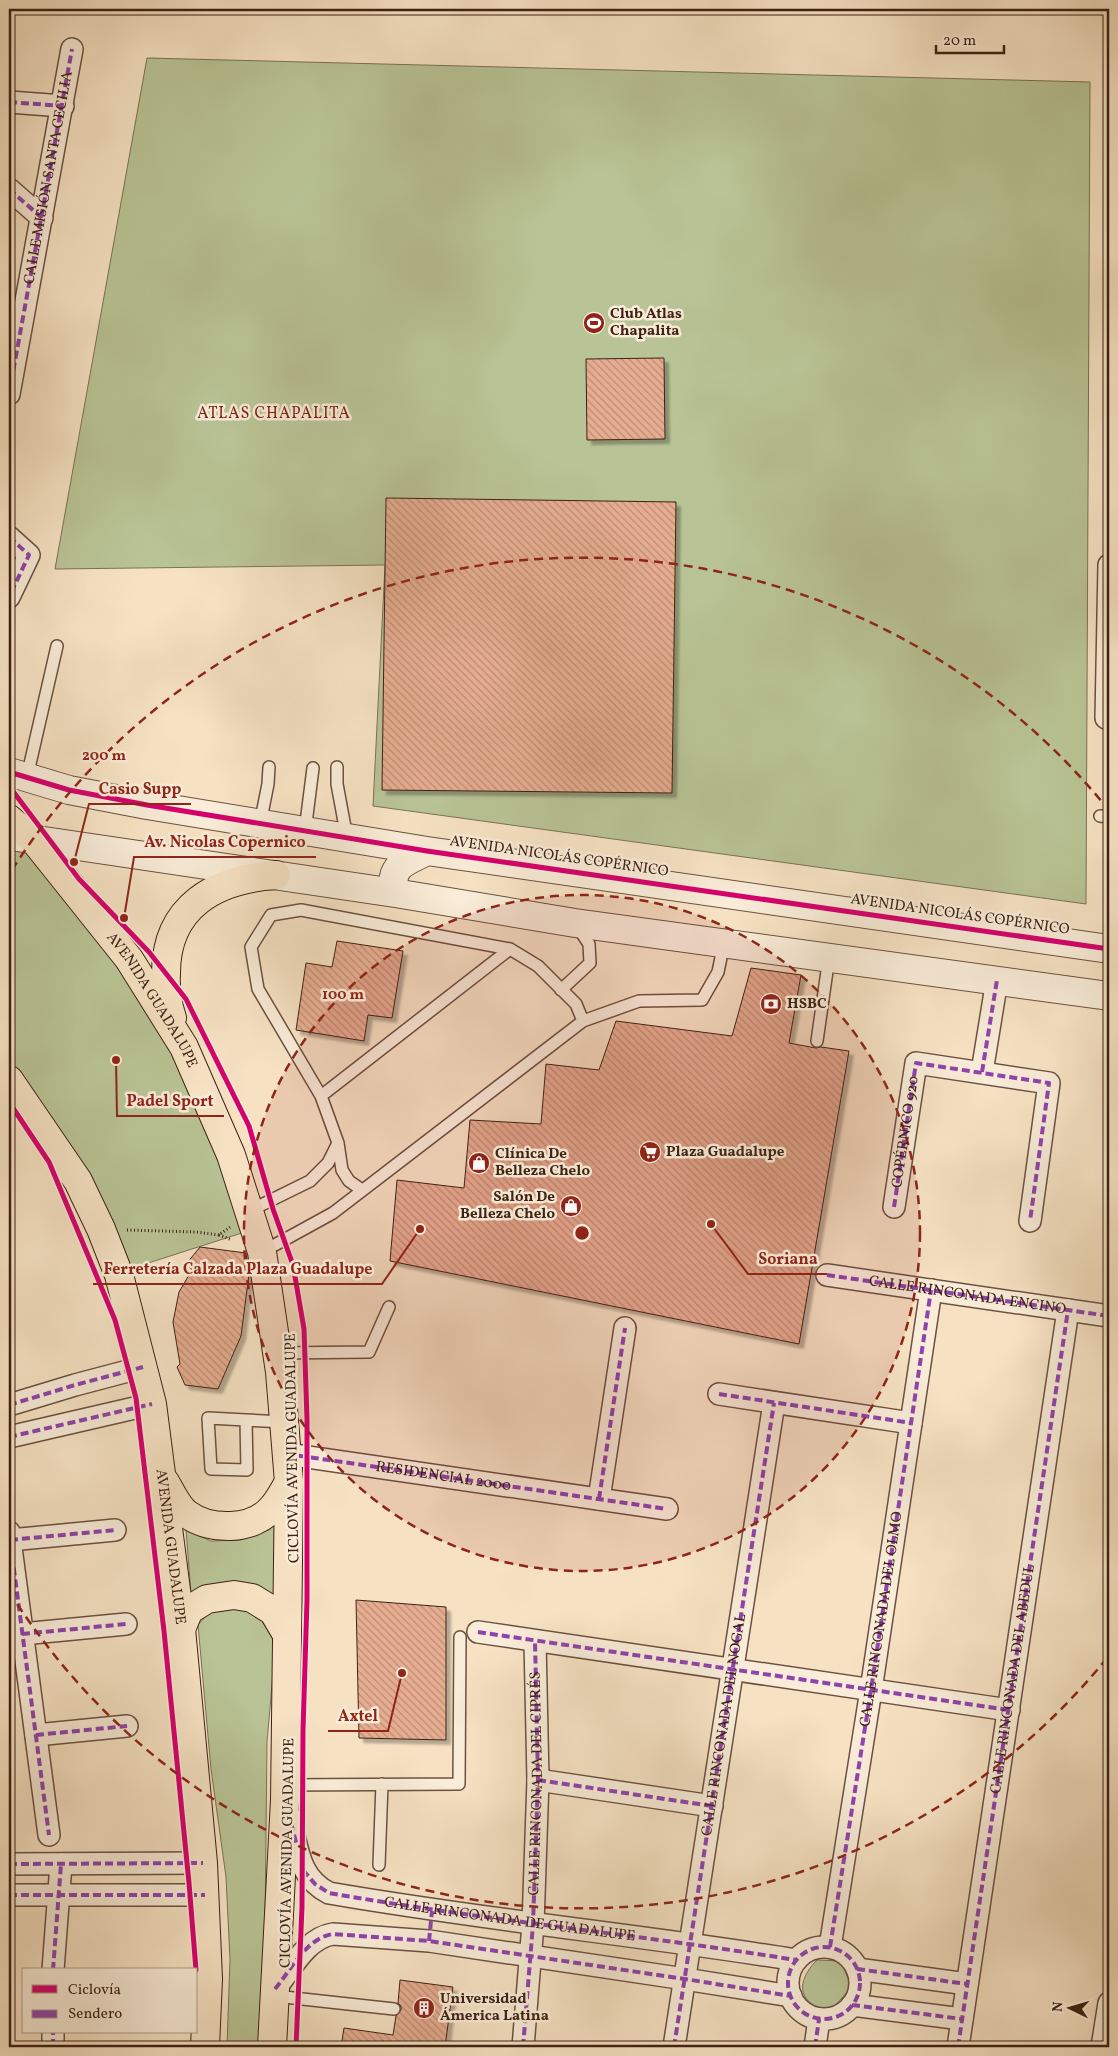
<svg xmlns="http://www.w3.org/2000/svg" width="1118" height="2056" viewBox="0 0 1118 2056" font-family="Vollkorn,serif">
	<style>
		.park { fill: #b9c496; stroke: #7b7255 }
		.building { fill: url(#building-back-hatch); stroke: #3d2114; filter: url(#shadow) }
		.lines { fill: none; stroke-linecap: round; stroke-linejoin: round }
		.service-casing { stroke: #6b5140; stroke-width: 14 }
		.minor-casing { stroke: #6b5140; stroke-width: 24 }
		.tertiary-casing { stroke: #6b5140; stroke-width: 30 }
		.primary-casing { stroke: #3d2114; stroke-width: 30 }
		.path { stroke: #3d2114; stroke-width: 3; stroke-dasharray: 1 2.5; stroke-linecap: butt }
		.service { stroke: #f9ecd8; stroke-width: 11 }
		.minor { stroke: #f9ecd8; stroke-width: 21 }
		.tertiary { stroke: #f9ecd8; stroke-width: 28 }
		.primary { stroke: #f6e2c3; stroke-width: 28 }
		.quiet { stroke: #8e44ad; stroke-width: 4; stroke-dasharray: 8 4; stroke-linecap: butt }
		.cycleway-casing { stroke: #f9ecd8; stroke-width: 8 }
		.cycleway { stroke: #d6006c; stroke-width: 5 }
		.ring { fill: none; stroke: #8f2418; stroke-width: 2.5; stroke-dasharray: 9 6 }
		.labels { text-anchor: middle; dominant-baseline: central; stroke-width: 5; stroke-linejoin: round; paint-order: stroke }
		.street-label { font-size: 15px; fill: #3d2114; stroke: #f9ecd8 }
		.poi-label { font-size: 15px; font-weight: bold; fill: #3d2114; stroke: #f9ecd8; text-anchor: start }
		.neighbourhood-label { font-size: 16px; letter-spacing: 1px; fill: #7a1f14; stroke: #f9ecd8 }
		.centre { fill: #8f2418; stroke: #f9ecd8; stroke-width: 2.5 }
		.ring-label { font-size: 15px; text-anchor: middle; font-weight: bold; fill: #8f2418; stroke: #f9ecd8; stroke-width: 5; stroke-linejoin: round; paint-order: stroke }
		.leader { fill: none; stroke: #8f2418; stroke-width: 2 }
		.callout-dot { fill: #8f2418; stroke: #f9ecd8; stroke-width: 2 }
		.callout-label { font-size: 16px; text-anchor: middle; font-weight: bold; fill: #8f2418; stroke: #f9ecd8; stroke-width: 5; stroke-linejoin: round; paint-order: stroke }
	</style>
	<defs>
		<pattern id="building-back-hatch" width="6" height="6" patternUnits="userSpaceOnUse" patternTransform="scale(1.25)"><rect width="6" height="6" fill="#e6ad91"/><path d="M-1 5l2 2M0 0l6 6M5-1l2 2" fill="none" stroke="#bc8c75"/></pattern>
		<filter id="shadow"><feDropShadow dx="4.5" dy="4.5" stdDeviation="1" flood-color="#0004"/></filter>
	</defs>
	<rect width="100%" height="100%" fill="#f6e2c3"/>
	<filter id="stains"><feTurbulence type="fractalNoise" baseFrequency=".004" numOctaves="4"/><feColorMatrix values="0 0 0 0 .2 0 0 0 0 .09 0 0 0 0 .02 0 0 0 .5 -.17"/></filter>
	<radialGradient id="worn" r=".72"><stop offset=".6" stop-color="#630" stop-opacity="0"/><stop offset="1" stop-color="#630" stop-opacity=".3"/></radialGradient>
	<path class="park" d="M 147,58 L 1090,82 L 1086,904 L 373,806 L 385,565 L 55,569 Z
		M 9,839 L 33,843 L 184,1047 L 248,1231 L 114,1274 L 9,1078 Z
		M 275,1523 L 275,1600 L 191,1594 L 186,1530 L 211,1541 L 241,1540 Z
		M 246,1606 L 267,1619 L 276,1639 L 267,1742 L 265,1927 L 259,2047 L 227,2047 L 230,1959 L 226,1877 L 211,1769 L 198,1625 L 212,1609 Z
		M 817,1960 L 841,1961 L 849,1981 L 848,1991 C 843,1996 837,2005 831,2008 C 825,2010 820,2009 815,2006 C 794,1994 803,1974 817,1960 Z"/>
	<path class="building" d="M 664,358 L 665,439 L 587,440 L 586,359 Z
		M 386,498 L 676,502 L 672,793 L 382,790 Z
		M 337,941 L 403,951 L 392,1018 L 368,1015 L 364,1041 L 296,1030 L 306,963 L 332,967 Z
		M 751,968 L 801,975 L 789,1043 L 816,1048 L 821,1047 L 849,1051 L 799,1344 L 390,1261 L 397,1180 L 464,1188 L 470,1120 L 541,1124 L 546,1064 L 599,1070 L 616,1021 L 732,1036 Z
		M 200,1247 L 246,1253 L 249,1274 L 241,1336 L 218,1389 L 185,1385 L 177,1367 L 180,1364 L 173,1322 L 179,1292 L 192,1270 L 187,1263 Z
		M 356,1600 L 446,1607 L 446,1740 L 359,1738 Z
		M 400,1980 L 453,1987 L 445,2047 L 341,2047 L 344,2028 L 393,2035 L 396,2016 L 401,2010 L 401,2006 L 398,2003 Z"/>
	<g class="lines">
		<g class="service-casing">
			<path id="service" d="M 337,767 L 337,784 L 347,838
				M 27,777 L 57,646
				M 1100,816 L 1109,817
				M 260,824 L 268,784 L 269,767
				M 305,831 L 313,768
				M 561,990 L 590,963 L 589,944 L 577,926
				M 817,1041 L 829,957
				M 321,1096 L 510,949
				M 362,1190 L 349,1181 L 342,1170 L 338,1143 L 321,1096 L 258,989 L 251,947 L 271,915 L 301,910 L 510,949 L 538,966 L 576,1004 L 583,1021
				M 249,1211 L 310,1181 L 328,1163 L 338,1143
				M 262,1252 L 333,1213 L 583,1021 L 639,1001 L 702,1000 L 718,972 L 724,943
				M 278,1353 L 369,1352 L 389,1307
				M 246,1420 L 247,1470 L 211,1469 L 208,1418 L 284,1422
				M 284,1785 L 459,1784 L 460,1637
				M 379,1865 L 382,1784
				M 275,1996 L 394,2009"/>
		</g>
		<g class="minor-casing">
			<g id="minor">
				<path d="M 9,102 L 63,106"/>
				<path d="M 9,189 L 42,218"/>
				<path d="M 9,394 L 72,49"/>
				<path d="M 9,537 L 29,555 L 9,597"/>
				<path d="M 1109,565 L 1106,718 L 1109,718"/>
				<path d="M 982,1072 L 997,980"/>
				<path d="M 894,1207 L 916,1063 L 1049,1083 L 1030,1221"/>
				<path d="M 827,1275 L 1109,1316"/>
				<path d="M 719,1394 L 911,1423"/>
				<path d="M 9,1405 L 75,1385 L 143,1367"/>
				<path d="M 9,1437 L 152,1404"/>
				<path d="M 287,1454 L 667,1509"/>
				<path d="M 599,1499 L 625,1328"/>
				<path d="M 9,1532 L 49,1835"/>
				<path d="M 10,1540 L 115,1530"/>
				<path d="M 478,1632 L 1009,1710"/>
				<path d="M 22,1634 L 126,1624"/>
				<path d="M 36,1735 L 127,1726"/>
				<path d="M 538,1780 L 712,1806"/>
				<path id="s1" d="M 289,1815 C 298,1846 297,1877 329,1893 C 484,1920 641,1935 796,1960"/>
				<path d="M 9,1864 L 203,1863"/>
				<path d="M 9,1895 L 205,1895"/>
				<path id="s2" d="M 830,1947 L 871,1690 L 931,1290"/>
				<circle cx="824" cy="1983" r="36"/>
				<path d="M 857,1969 L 967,1984"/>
				<path d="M 53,1970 L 61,1864"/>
				<path d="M 275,1989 C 291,1970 306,1938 333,1934 L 429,1941 L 685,1979 L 791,1996"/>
				<path d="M 852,2005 L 962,2019"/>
				<path d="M 53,2047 L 53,2032"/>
				<path d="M 523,2047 L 533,1924 L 538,1780 L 535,1641"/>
				<path d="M 674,2047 L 774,1403"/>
				<path d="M 815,2047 L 819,2019"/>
				<path d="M 958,2047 L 1068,1310"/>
				<path d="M 1102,2047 L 1109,2003"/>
			</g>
		</g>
		<g class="tertiary-casing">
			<path id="tertiary" d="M 9,772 L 69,790 L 147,805 L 427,851 L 1109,949
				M 17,837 L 395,893 L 575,923 L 1109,996
				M 395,893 C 388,865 406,862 427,851"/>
		</g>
		<g class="primary-casing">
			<g id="primary">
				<path id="s3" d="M 9,819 L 34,840 L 129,959 L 184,1047 L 231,1155 L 262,1252 L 280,1372 L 289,1482 L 285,1800 L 272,2047"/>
				<path d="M 172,1018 C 167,1003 165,989 166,973 C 166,906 216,879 276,875"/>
				<path id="s4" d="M 9,1080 L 78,1181 L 101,1229 L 119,1275 L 152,1404 L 181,1629 L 203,1863 L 208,1979 L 205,2047"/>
				<path d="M 165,1482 C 171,1492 178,1508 187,1514 C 210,1531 253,1531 272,1508 C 279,1501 284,1490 289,1482"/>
				<path d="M 181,1629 L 189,1610 L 207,1599 L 234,1595 L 252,1598 L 273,1611 L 286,1633"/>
			</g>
		</g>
		<path class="path" d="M 127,1230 L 196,1232 L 219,1235 L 230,1227
			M 219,1235 L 232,1240"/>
		<use href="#service" class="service"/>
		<use href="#minor" class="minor"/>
		<use href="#tertiary" class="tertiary"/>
		<use href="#primary" class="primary"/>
		<g class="quiet">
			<path d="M 9,102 L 63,106"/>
			<path d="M 9,189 L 42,218"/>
			<path id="s5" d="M 9,394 L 72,49"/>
			<path d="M 9,537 L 29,555 L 9,597"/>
			<path d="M 982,1072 L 997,980"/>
			<path id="s6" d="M 894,1207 L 916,1063 L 1049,1083 L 1030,1221"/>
			<path id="s7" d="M 827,1275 L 1109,1316"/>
			<path d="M 719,1394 L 911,1423"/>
			<path d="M 9,1405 L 75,1385 L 143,1367"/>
			<path d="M 9,1437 L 152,1404"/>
			<path id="s8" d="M 287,1454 L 667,1509"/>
			<path d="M 599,1499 L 625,1328"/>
			<path d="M 9,1532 L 49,1835"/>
			<path d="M 10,1540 L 115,1530"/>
			<path d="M 478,1632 L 1009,1710"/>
			<path d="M 22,1634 L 126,1624"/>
			<path d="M 36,1735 L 127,1726"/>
			<path d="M 538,1780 L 712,1806"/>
			<path d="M 285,1800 L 297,1846"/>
			<path d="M 9,1864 L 203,1863"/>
			<path d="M 303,1870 L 315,1884 L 329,1893 C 484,1920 641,1935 796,1960"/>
			<path d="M 9,1895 L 205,1895"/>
			<path d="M 429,1941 L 432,1911"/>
			<path d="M 830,1947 L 871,1690 L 931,1290"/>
			<circle cx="824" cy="1983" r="36"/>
			<path d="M 857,1969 L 967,1984"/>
			<path d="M 53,1970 L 61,1864"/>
			<path d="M 275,1989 C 291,1970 306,1938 333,1934 L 429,1941 L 685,1979 L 791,1996"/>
			<path d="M 852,2005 L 962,2019"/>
			<path d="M 53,2047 L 53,2032"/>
			<path id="s9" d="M 523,2047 L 533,1924 L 538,1780 L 535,1641"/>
			<path id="s10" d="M 674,2047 L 774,1403"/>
			<path d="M 815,2047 L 819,2019"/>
			<path id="s11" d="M 958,2047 L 1068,1310"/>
		</g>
		<g class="cycleway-casing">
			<path id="cycleway" d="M 9,772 L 69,790 L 147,805 L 427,851 L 1109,949
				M 9,786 L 79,879 L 149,952 L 186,999 L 249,1126 L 273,1209 L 293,1265 L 304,1329 L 307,1419 L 307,1600 L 303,1730 L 302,1907 L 296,2047
				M 9,1102 L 49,1162 L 115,1320 L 136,1398 L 164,1631 L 189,1883 L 196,1970"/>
		</g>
		<use href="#cycleway" class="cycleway"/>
	</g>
	<circle cx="582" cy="1233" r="338" fill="#8f2418" fill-opacity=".12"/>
	<g class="ring">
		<circle cx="582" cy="1233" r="338"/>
		<path d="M1107 1658A676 676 0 0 1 12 1596M12 870A676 676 0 0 1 1107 808"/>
	</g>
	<defs>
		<g id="stadium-disc" transform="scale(1.125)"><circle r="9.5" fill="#8f2418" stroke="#f9ecd8"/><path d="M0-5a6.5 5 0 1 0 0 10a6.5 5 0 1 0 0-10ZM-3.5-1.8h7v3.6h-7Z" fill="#fff"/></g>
		<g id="bank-disc" transform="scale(1.125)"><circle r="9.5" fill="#8f2418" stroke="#f9ecd8"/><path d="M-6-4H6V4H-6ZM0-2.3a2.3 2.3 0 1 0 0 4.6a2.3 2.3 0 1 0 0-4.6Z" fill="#fff"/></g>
		<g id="supermarket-disc" transform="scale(1.125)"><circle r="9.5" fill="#8f2418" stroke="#f9ecd8"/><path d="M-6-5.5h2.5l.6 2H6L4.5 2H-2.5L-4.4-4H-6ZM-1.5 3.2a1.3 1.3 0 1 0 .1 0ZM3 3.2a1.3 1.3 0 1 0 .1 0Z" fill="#fff"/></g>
		<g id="shop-disc" transform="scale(1.125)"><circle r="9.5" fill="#8f2418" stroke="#f9ecd8"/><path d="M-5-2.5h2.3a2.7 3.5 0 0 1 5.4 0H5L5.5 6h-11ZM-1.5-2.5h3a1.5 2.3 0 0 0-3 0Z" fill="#fff"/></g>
		<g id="building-disc" transform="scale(1.125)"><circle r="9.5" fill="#8f2418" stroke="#f9ecd8"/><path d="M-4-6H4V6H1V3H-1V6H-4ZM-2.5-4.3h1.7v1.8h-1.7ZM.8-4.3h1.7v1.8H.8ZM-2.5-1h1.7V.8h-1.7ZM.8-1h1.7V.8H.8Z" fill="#fff"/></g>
	</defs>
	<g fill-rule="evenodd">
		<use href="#stadium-disc" x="594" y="323"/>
		<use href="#bank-disc" x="771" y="1004"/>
		<use href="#supermarket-disc" x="650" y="1152"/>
		<use href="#shop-disc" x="479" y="1163"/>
		<use href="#shop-disc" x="571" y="1206"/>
		<use href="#building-disc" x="424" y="2008"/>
	</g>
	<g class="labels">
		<g class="street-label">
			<text stroke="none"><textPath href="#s5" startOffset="220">CALLE MISIÓN SANTA CECILIA</textPath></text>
			<text transform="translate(559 857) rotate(8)">AVENIDA NICOLÁS COPÉRNICO</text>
			<text transform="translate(960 915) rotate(8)">AVENIDA NICOLÁS COPÉRNICO</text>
			<text stroke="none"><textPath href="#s3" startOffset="232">AVENIDA GUADALUPE</textPath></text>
			<text stroke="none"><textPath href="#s6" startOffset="76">COPÉRNICO 920</textPath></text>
			<text stroke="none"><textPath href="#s7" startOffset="142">CALLE RINCONADA ENCINO</textPath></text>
			<text transform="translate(293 1448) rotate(-91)">CICLOVÍA AVENIDA GUADALUPE</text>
			<text stroke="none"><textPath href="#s8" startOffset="158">RESIDENCIAL 2000</textPath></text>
			<text stroke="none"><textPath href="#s4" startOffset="502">AVENIDA GUADALUPE</textPath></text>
			<text stroke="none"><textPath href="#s2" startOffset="332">CALLE RINCONADA DEL OLMO</textPath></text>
			<text stroke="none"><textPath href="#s11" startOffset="372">CALLE RINCONADA DEL ABEDUL</textPath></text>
			<text stroke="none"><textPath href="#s10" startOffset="326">CALLE RINCONADA DEL NOGAL</textPath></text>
			<text stroke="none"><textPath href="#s9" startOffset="264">CALLE RINCONADA DEL CIPRÉS</textPath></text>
			<text transform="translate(288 1853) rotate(-89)">CICLOVÍA AVENIDA GUADALUPE</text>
			<text stroke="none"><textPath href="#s1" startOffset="274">CALLE RINCONADA DE GUADALUPE</textPath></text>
		</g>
		<g class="poi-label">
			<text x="610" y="314">Club Atlas<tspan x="610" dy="17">Chapalita</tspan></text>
			<text x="787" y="1004">HSBC</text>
			<text x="666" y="1152">Plaza Guadalupe</text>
			<text x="495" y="1154">Clínica De<tspan x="495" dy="17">Belleza Chelo</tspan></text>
			<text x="555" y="1197" text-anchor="end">Salón De<tspan x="555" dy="17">Belleza Chelo</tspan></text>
			<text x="440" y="1999">Universidad<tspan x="440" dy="17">Ámerica Latina</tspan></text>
		</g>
		<g class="neighbourhood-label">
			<text x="274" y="414">ATLAS CHAPALITA</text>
		</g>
	</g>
	<circle cx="582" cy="1233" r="8" class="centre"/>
	<g class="ring-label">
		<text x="104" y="760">200 m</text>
		<text x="343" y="999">100 m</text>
	</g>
	<path class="leader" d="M74 862L89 804H191M124 918L134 857H316M116 1060L117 1116H224M711 1224L748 1274H827M420 1229L382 1284H93M402 1673L388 1731H328"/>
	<g class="callout-dot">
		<circle cx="74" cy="862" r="5"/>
		<circle cx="124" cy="918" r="5"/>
		<circle cx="116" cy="1060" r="5"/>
		<circle cx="711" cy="1224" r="5"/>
		<circle cx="420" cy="1229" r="5"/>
		<circle cx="402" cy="1673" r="5"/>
	</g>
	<g class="callout-label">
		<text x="140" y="794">Casio Supp</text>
		<text x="225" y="847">Av. Nicolas Copernico</text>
		<text x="170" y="1106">Padel Sport</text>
		<text x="788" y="1264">Soriana</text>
		<text x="238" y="1274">Ferretería Calzada Plaza Guadalupe</text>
		<text x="358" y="1721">Axtel</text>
	</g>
	<rect width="1118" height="2056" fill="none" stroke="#f6e2c3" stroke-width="30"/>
	<rect x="10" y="10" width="1098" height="2036" fill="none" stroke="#3d2114" stroke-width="2.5"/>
	<rect x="15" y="15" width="1088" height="2026" fill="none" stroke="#3d2114"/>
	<rect x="22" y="1968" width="175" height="65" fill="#f9ecd8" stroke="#ae9b8a"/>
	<rect x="32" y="1985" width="25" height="8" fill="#d6006c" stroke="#ae9b8a"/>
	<text x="68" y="1994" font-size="15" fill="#3d2114">Ciclovía</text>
	<rect x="32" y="2010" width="25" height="8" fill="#8e44ad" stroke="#ae9b8a"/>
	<text x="68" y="2018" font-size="15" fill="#3d2114">Sendero</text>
	<g transform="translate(1070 2008) rotate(275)" stroke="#f9ecd8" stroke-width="4" paint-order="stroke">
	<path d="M0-4L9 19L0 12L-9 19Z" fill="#3d2114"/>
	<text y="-8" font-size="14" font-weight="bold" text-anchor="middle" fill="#3d2114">N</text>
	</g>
	<path d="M936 45v8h68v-8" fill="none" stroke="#3d2114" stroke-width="2.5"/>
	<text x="943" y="45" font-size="15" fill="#3d2114" stroke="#f9ecd8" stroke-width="4" paint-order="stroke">20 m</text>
	<rect width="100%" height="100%" filter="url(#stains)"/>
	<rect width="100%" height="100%" fill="url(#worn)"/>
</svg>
